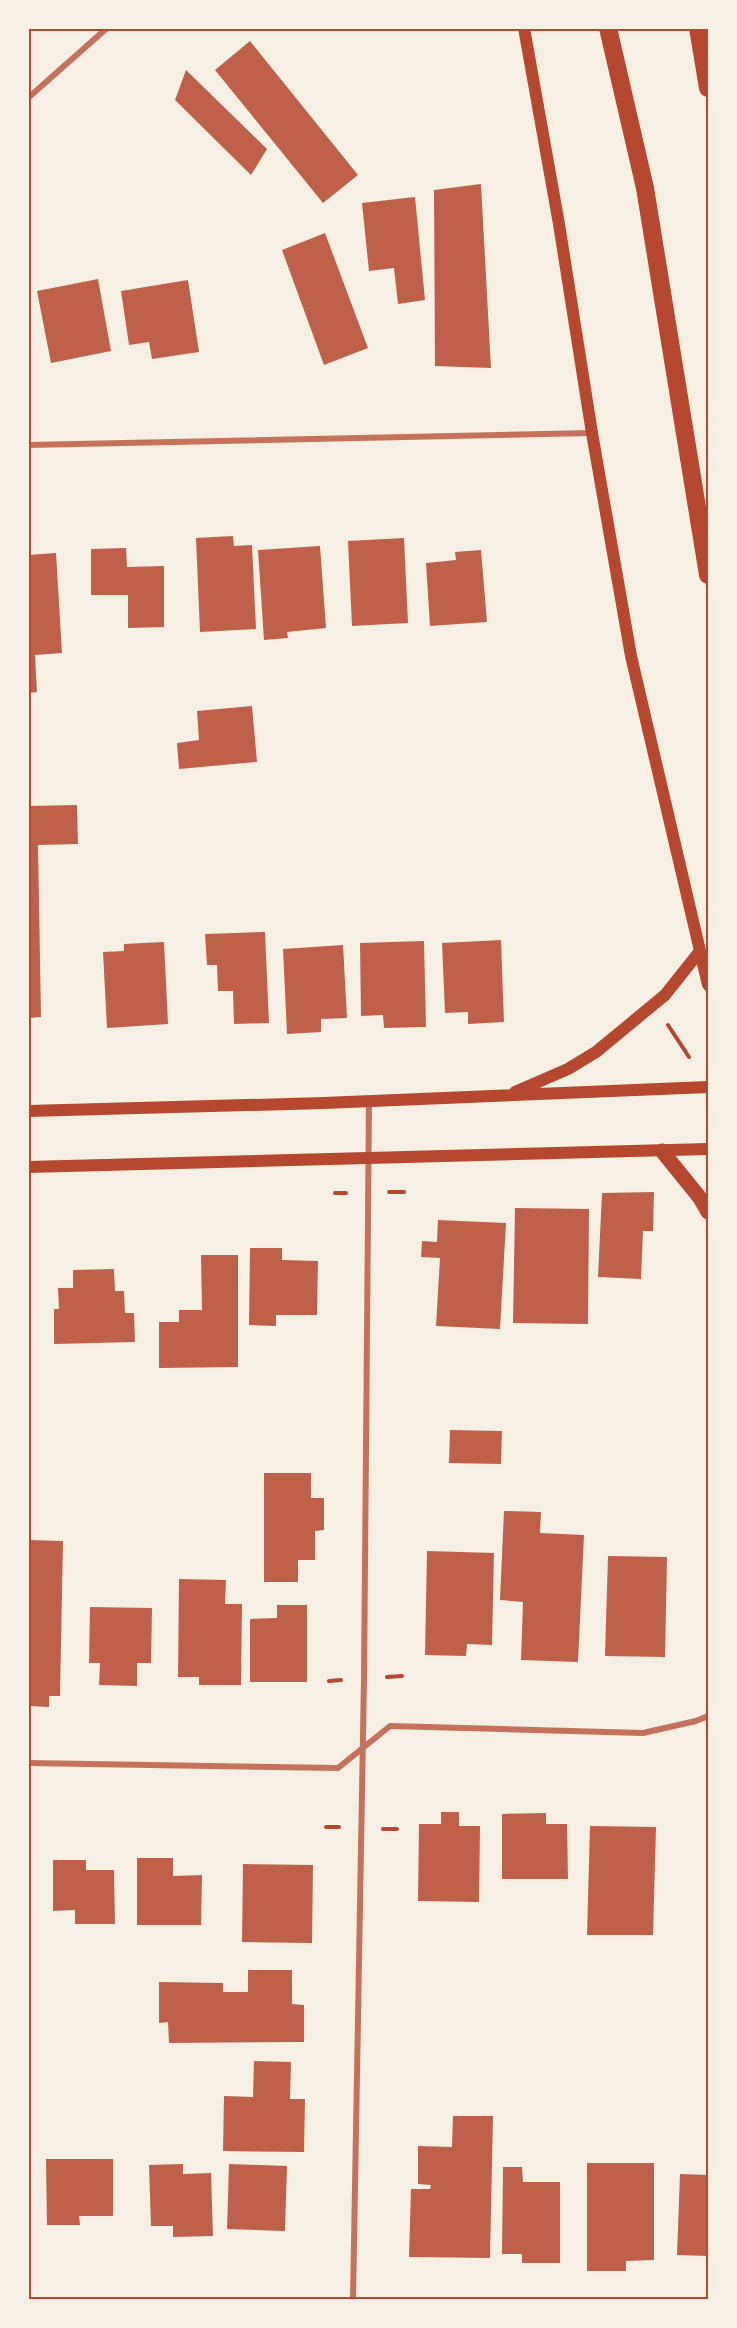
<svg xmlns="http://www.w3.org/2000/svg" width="737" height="2328" viewBox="0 0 737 2328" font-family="Georgia,serif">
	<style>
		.building { fill: #bf614a }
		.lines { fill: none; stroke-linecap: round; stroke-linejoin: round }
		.path { stroke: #b5482f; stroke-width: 4 }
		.minor { stroke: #c5725c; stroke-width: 6 }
		.secondary { stroke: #b5482f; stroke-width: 12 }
		.primary { stroke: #b5482f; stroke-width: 15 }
		.motorway { stroke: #b5482f; stroke-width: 18 }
		.neatline { fill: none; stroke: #b5482f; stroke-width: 2 }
	</style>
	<rect width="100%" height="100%" fill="#f6efe4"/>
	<path class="building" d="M 250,41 L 358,175 L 323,203 L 215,70 Z
		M 186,70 L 267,149 L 251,175 L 175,100 Z
		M 481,184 L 491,368 L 435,366 L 434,190 Z
		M 415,197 L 425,300 L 398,304 L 394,268 L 369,271 L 362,203 Z
		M 325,233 L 368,348 L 324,365 L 282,250 Z
		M 98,279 L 111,351 L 51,363 L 37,291 Z
		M 188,280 L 199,352 L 152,359 L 149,342 L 129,345 L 121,291 Z
		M 233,536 L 234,546 L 252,545 L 256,629 L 200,632 L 196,538 Z
		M 404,538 L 408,623 L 352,626 L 348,541 Z
		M 320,546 L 326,628 L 287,632 L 288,638 L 264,640 L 258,550 Z
		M 126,548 L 127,567 L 164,566 L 164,627 L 128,628 L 128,595 L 91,595 L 91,549 Z
		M 481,550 L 487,622 L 430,626 L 426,563 L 456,560 L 455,552 Z
		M 56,553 L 62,653 L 35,655 L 37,692 L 28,693 L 28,555 Z
		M 252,706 L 257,762 L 179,769 L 177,743 L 199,740 L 197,711 Z
		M 77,805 L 78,844 L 38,845 L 41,1017 L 28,1018 L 28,806 Z
		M 265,932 L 269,1023 L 234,1024 L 233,991 L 218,991 L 217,965 L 207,965 L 205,934 Z
		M 501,940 L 504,1022 L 468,1024 L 468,1012 L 445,1013 L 442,943 Z
		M 424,941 L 426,1027 L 384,1028 L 383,1015 L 361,1016 L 360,943 Z
		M 164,942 L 168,1024 L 107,1028 L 103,952 L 124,951 L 124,944 Z
		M 343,945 L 347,1018 L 321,1019 L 321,1032 L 287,1034 L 283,949 Z
		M 654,1192 L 653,1231 L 643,1231 L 641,1279 L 598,1277 L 602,1193 Z
		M 515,1208 L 589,1209 L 588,1324 L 513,1323 Z
		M 438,1220 L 506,1223 L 500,1329 L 436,1326 L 440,1258 L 421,1257 L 422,1241 L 437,1242 Z
		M 250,1248 L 282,1248 L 282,1260 L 318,1261 L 317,1315 L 276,1315 L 276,1326 L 249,1325 Z
		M 201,1255 L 238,1255 L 238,1367 L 159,1368 L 159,1322 L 179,1322 L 179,1310 L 202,1310 Z
		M 114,1269 L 115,1291 L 124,1291 L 125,1313 L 134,1313 L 135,1342 L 54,1344 L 54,1309 L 59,1309 L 58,1288 L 73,1288 L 73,1270 Z
		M 450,1430 L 502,1431 L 501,1464 L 449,1463 Z
		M 264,1473 L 311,1473 L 311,1498 L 324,1498 L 324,1530 L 315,1531 L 315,1560 L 298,1560 L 298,1582 L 264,1582 Z
		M 504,1511 L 541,1512 L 540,1533 L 584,1535 L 578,1662 L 521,1660 L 523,1602 L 500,1600 Z
		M 28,1540 L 63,1541 L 60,1696 L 49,1696 L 49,1707 L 28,1706 Z
		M 427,1551 L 494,1553 L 492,1645 L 467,1644 L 466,1656 L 425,1655 Z
		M 608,1556 L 667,1557 L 665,1657 L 605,1656 Z
		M 179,1579 L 226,1580 L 225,1604 L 242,1604 L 241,1685 L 199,1685 L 199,1677 L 178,1677 Z
		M 277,1605 L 307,1605 L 307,1682 L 250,1682 L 250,1619 L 277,1618 Z
		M 90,1607 L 152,1608 L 151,1663 L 137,1663 L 137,1686 L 99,1685 L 100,1663 L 89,1663 Z
		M 441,1812 L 459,1812 L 459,1826 L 480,1826 L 479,1902 L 418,1901 L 419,1824 L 441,1824 Z
		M 546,1813 L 546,1824 L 567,1824 L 568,1879 L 502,1879 L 502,1814 Z
		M 590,1826 L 656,1827 L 653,1935 L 587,1935 Z
		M 137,1858 L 173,1858 L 173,1876 L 202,1875 L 201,1925 L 137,1925 Z
		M 53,1860 L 86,1860 L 86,1870 L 114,1870 L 115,1924 L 75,1924 L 75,1910 L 53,1911 Z
		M 243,1864 L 313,1865 L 312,1943 L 242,1942 Z
		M 248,1970 L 292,1970 L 292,2004 L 304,2005 L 304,2042 L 169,2043 L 168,2022 L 159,2023 L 159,1982 L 223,1983 L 223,1992 L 248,1992 Z
		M 254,2061 L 291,2062 L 290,2099 L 305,2099 L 304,2152 L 223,2151 L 224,2096 L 253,2097 Z
		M 453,2116 L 493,2116 L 490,2258 L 409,2257 L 411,2189 L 430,2189 L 431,2185 L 418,2184 L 418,2146 L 452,2147 Z
		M 46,2159 L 113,2159 L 113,2216 L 79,2216 L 80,2225 L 47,2225 Z
		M 587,2163 L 654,2163 L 654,2260 L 626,2261 L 626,2271 L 587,2271 Z
		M 183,2164 L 183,2174 L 211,2173 L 213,2236 L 173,2237 L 173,2226 L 151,2226 L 149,2165 Z
		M 229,2164 L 287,2166 L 285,2231 L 227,2229 Z
		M 503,2167 L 522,2167 L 523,2182 L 560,2182 L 560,2263 L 522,2263 L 522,2254 L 502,2254 Z
		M 680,2174 L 708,2175 L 708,2256 L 677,2255 Z"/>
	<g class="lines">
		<path class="path" d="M 668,1025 L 689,1057
			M 389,1192 L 404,1192
			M 335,1193 L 346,1193
			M 387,1677 L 402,1676
			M 329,1681 L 341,1680
			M 326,1827 L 339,1827
			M 383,1829 L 397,1829"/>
		<path class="minor" d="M 28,98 L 107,28
			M 28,445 L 592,433
			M 28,1763 L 338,1768 L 390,1726 L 643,1733 L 696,1721 L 708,1716
			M 353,2300 L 364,1679 L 369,1101"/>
		<path class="secondary" d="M 524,28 L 559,224 L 592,433 L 631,656 L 708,985
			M 515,1092 L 568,1069 L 596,1052 L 665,995 L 700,951
			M 28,1111 L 324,1103 L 708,1087
			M 28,1167 L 708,1149"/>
		<path class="primary" d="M 662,1151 L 700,1198 L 708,1212"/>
		<path class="motorway" d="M 608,28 L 645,188 L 708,575
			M 698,28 L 708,88"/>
	</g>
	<rect width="737" height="2328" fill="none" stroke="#f6efe4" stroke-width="60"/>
	<rect x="30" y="30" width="677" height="2268" class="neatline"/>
</svg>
